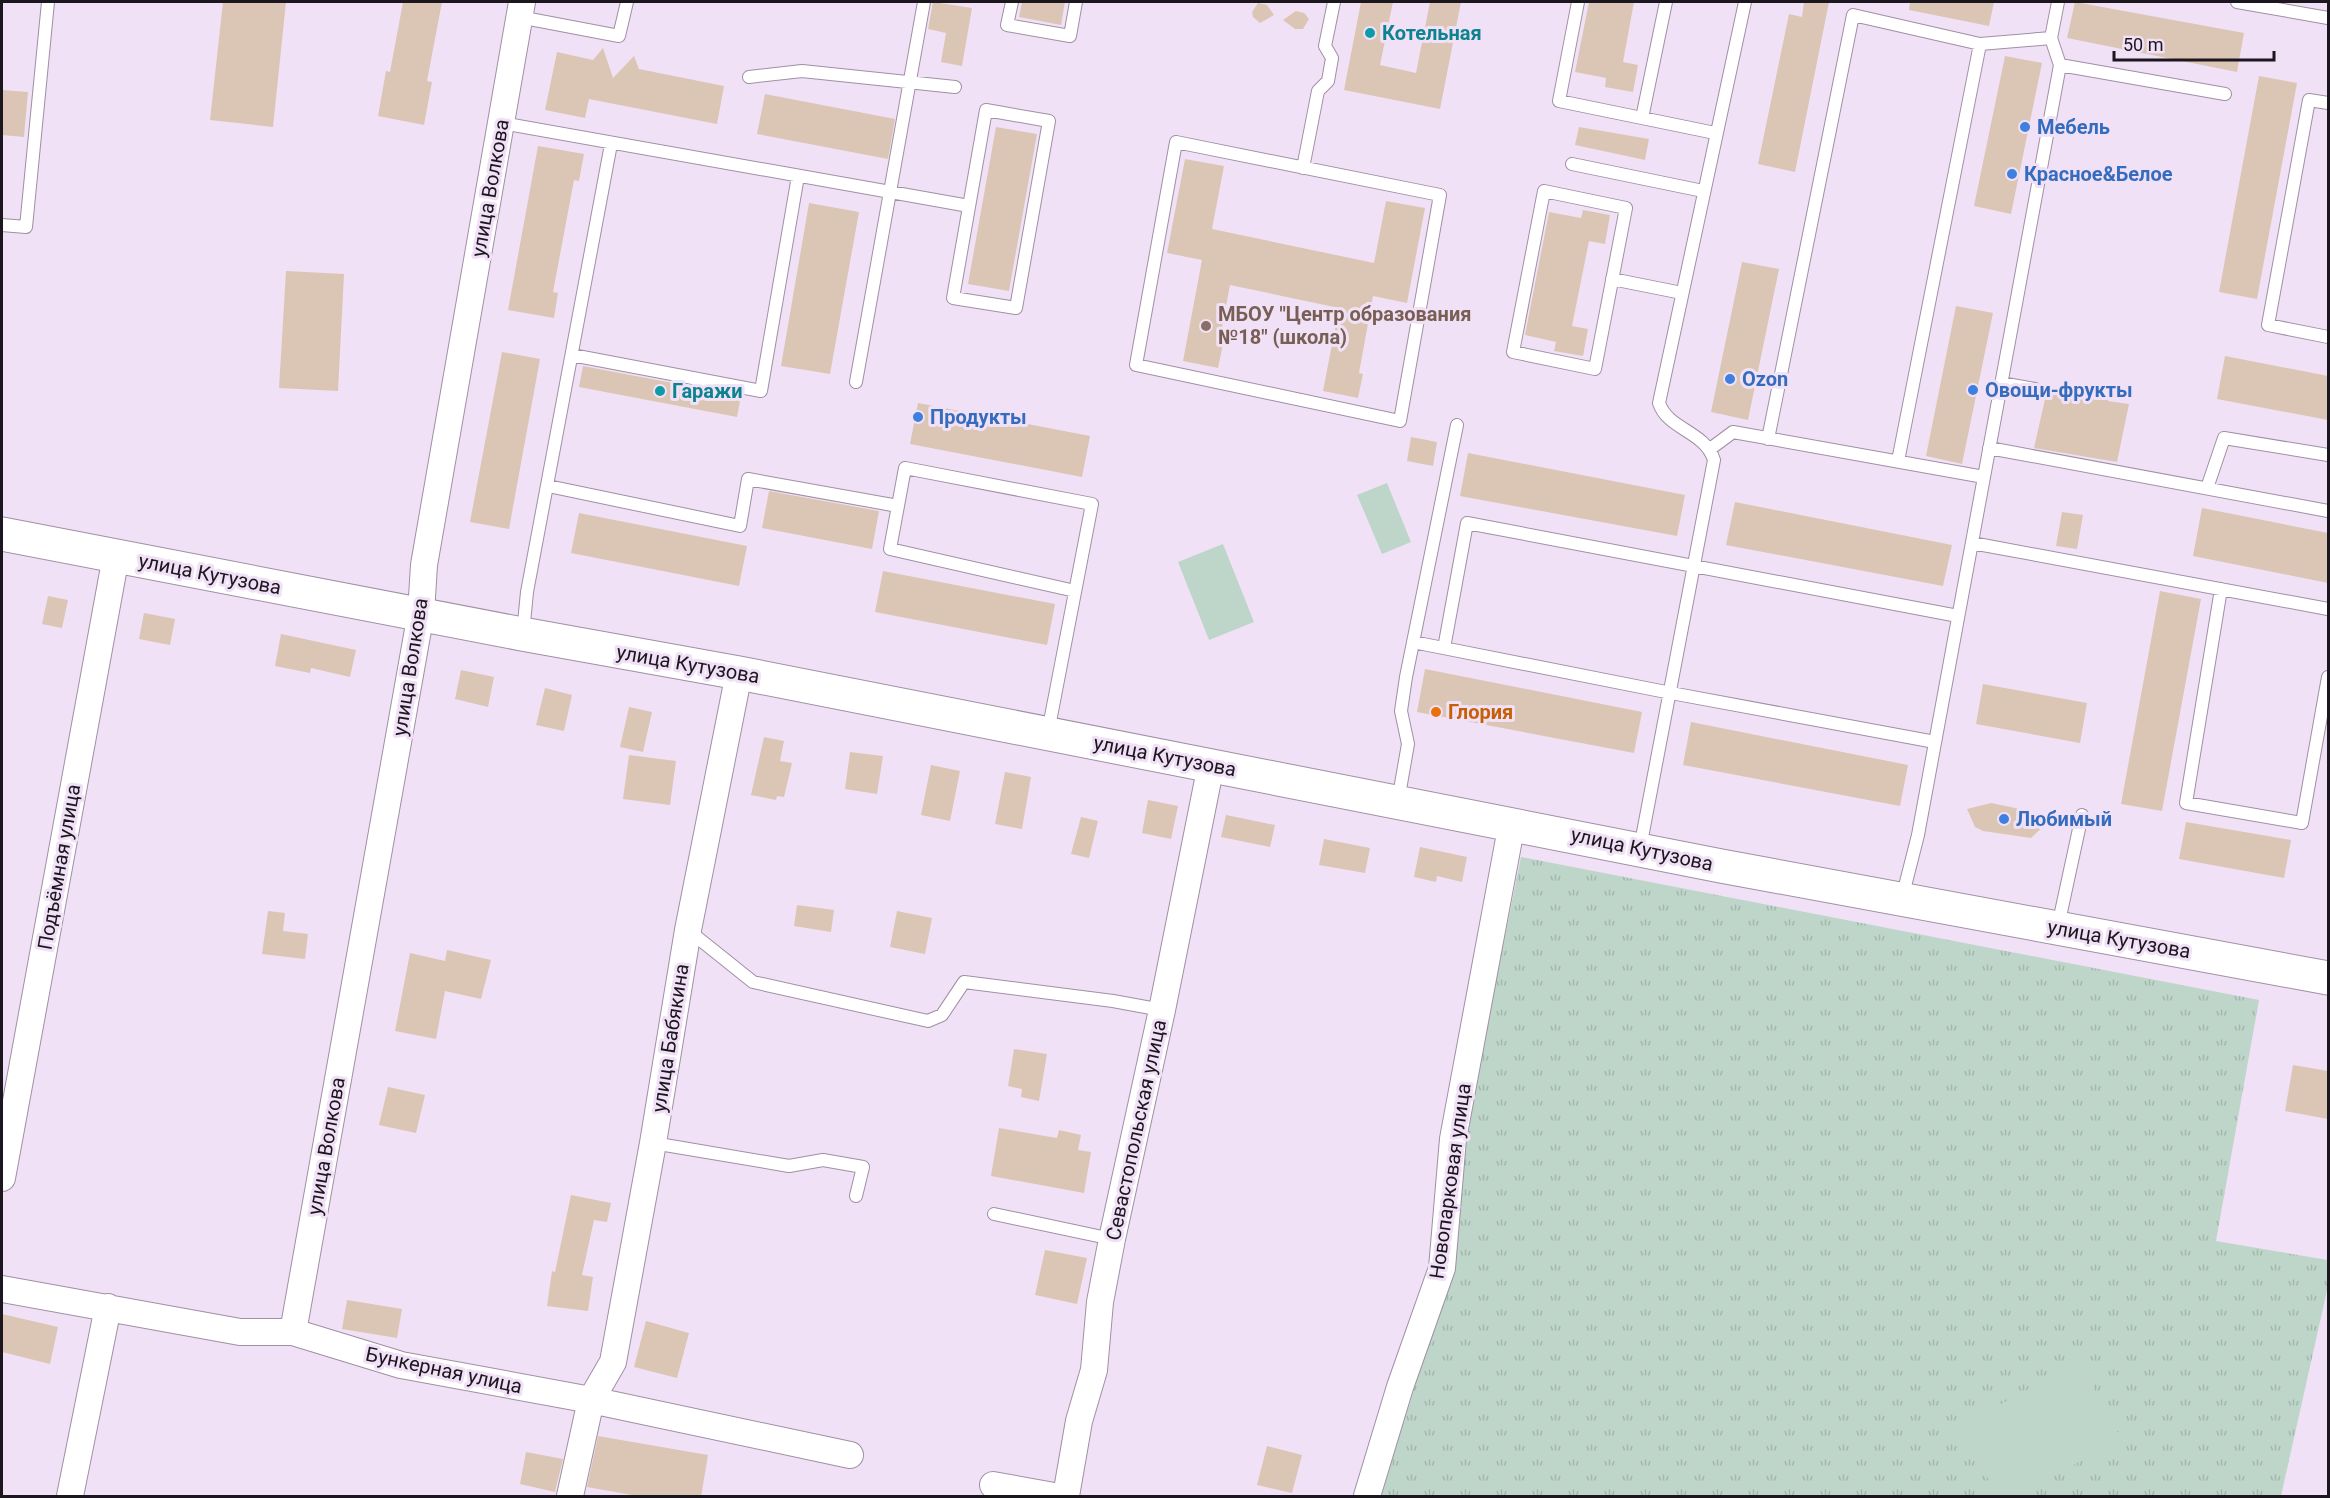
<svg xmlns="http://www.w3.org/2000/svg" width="2330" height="1498" viewBox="0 0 2330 1498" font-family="Roboto,sans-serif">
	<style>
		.park { fill: url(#park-tufts) }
		.pitch { fill: #bed6c9 }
		.building { fill: #dbc6b5 }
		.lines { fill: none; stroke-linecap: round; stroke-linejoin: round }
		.lane-casing { stroke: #9f90a4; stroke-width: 14 }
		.street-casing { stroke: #9f90a4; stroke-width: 28 }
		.secondary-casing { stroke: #9f90a4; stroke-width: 35 }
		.lane { stroke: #fff; stroke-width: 12 }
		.street { stroke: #fff; stroke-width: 26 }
		.secondary { stroke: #fff; stroke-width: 33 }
		.culture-dot { fill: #0f9aa8; stroke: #f1e1f6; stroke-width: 2 }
		.shop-dot { fill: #3f7fe0; stroke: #f1e1f6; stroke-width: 2 }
		.education-dot { fill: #8d6e63; stroke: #f1e1f6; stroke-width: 2 }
		.food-dot { fill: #e8710a; stroke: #f1e1f6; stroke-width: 2 }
		.labels { text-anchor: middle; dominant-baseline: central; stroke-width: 6; stroke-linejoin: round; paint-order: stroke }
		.culture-label { font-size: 20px; font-weight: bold; fill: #0d838f; stroke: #f1e1f6; text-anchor: start }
		.shop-label { font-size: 20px; font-weight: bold; fill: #366cbe; stroke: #f1e1f6; text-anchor: start }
		.street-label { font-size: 20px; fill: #1c161e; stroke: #f1e1f6 }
		.education-label { font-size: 20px; font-weight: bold; fill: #785e54; stroke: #f1e1f6; text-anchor: start }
		.food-label { font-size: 20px; font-weight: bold; fill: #c56008; stroke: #f1e1f6; text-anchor: start }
	</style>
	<defs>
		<pattern id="park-tufts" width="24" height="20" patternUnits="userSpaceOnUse" patternTransform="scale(1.5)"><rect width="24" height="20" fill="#bed6c9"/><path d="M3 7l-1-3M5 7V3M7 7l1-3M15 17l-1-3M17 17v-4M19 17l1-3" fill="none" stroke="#a3b7ac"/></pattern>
	</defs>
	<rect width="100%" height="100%" fill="#f1e1f6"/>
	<path class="park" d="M 1521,857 L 2259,1000 L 2216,1241 L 2328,1260 L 2328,1286 L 2281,1496 L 1380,1496 L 1455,1260 L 1462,1148 Z"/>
	<path class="pitch" d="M 1387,483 L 1411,542 L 1382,554 L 1357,495 Z
		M 1223,544 L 1254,622 L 1209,640 L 1178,562 Z
		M 2078,1361 L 2121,1438 L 2019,1496 L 1998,1496 L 1959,1428 Z"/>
	<path class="building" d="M 223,2 L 286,2 L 273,127 L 210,120 Z
		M 403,2 L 442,2 L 427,81 L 432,82 L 424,125 L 378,116 L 386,71 L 390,72 Z
		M 933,2 L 972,8 L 962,66 L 941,62 L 946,33 L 928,29 Z
		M 1022,2 L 1065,2 L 1061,25 L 1019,17 Z
		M 1361,2 L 1393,2 L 1380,65 L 1416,73 L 1430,2 L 1461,2 L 1440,109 L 1344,90 Z
		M 1589,2 L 1634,2 L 1623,62 L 1638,65 L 1633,92 L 1605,87 L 1606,78 L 1575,72 Z
		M 1804,2 L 1829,2 L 1795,172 L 1758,164 L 1789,14 L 1802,17 Z
		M 1910,2 L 1994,2 L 1989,26 L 1909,10 Z
		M 2075,2 L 2244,33 L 2237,72 L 2067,38 Z
		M 1258,3 L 1267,5 L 1274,15 L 1260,23 L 1253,17 L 1252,12 Z
		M 1296,11 L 1304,13 L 1309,19 L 1303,29 L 1295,29 L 1283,20 Z
		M 603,48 L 613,78 L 634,56 L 639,69 L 724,86 L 717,124 L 589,99 L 585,118 L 545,110 L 557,52 L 593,60 Z
		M 2005,56 L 2042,63 L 2011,214 L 1974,206 Z
		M 2259,76 L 2297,83 L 2257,299 L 2219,292 Z
		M 2,90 L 28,92 L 24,137 L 2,135 Z
		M 765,94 L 895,119 L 888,159 L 757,134 Z
		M 996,127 L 1037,134 L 1009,291 L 968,284 Z
		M 1579,127 L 1649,139 L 1645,160 L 1575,145 Z
		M 538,146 L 584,154 L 579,181 L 574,180 L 553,292 L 558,293 L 554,318 L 508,310 Z
		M 1185,159 L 1224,166 L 1212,229 L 1374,263 L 1386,201 L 1425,208 L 1407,303 L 1373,296 L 1359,373 L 1363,374 L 1358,398 L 1323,391 L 1339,308 L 1230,285 L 1219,343 L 1223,344 L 1218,368 L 1183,361 L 1202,260 L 1167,253 Z
		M 809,203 L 859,212 L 830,374 L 781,366 Z
		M 1583,210 L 1610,215 L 1605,244 L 1589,241 L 1572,326 L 1588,329 L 1583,356 L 1554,351 L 1556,342 L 1525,335 L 1549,212 L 1581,218 Z
		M 1742,262 L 1779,269 L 1748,420 L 1711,412 Z
		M 286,271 L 344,274 L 338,391 L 279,388 Z
		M 1956,306 L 1993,313 L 1962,464 L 1926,456 Z
		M 502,352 L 540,359 L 509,529 L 470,522 Z
		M 2225,356 L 2328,376 L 2328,420 L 2217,399 Z
		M 583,366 L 741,396 L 737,417 L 579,387 Z
		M 2047,390 L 2068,394 L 2069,390 L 2109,397 L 2108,401 L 2129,404 L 2117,462 L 2034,448 Z
		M 918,403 L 1090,436 L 1082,477 L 910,444 Z
		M 1411,437 L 1437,442 L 1433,466 L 1407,461 Z
		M 1468,453 L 1685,495 L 1677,536 L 1460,496 Z
		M 769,491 L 879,511 L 872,549 L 762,528 Z
		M 1735,502 L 1952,545 L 1943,586 L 1726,545 Z
		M 2202,508 L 2328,533 L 2328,583 L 2193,556 Z
		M 2062,512 L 2083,515 L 2077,549 L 2056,546 Z
		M 579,513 L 747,546 L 739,586 L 571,553 Z
		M 883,571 L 1055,604 L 1047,645 L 875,612 Z
		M 2160,591 L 2201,599 L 2162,811 L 2121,804 Z
		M 48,596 L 68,600 L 62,628 L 42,624 Z
		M 144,613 L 175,619 L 170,645 L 139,639 Z
		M 281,634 L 356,650 L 350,677 L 311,668 L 310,673 L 275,666 Z
		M 1425,669 L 1642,712 L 1634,753 L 1417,712 Z
		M 461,670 L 494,677 L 488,707 L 455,699 Z
		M 1983,684 L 2087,703 L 2080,743 L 1976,724 Z
		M 545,688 L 572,695 L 564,731 L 536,725 Z
		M 629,707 L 652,712 L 643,752 L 620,747 Z
		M 1691,722 L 1908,765 L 1900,806 L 1683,765 Z
		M 764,737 L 784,741 L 780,761 L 792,763 L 784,797 L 777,796 L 776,800 L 751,795 Z
		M 850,752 L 883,756 L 877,794 L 845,789 Z
		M 629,755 L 676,761 L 670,805 L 623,799 Z
		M 931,765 L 960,771 L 950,821 L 921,815 Z
		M 1005,772 L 1031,777 L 1022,829 L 995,824 Z
		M 1148,800 L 1178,806 L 1171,839 L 1142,833 Z
		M 1991,803 L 2025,810 L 2045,825 L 2031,838 L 1983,831 L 1975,827 L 1967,809 Z
		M 1226,815 L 1275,825 L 1270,847 L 1221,837 Z
		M 1081,817 L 1098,821 L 1089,858 L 1071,854 Z
		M 2186,822 L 2291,840 L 2284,878 L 2179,859 Z
		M 1324,839 L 1370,848 L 1365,873 L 1319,865 Z
		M 1420,847 L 1467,857 L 1462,882 L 1437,876 L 1436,882 L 1414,877 Z
		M 797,905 L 834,910 L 831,932 L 794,926 Z
		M 268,911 L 285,913 L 283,931 L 308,934 L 305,959 L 262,954 Z
		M 897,911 L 932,918 L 925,954 L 890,947 Z
		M 447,950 L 491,960 L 481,999 L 445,991 L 436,1039 L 395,1031 L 410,953 L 445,961 Z
		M 1014,1049 L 1047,1054 L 1039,1101 L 1021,1097 L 1022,1089 L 1008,1086 Z
		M 2293,1065 L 2328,1071 L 2328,1119 L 2285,1111 Z
		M 388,1087 L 425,1095 L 416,1133 L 379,1125 Z
		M 999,1128 L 1057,1138 L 1059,1130 L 1081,1135 L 1078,1150 L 1091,1152 L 1084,1193 L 991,1176 Z
		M 571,1195 L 611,1203 L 607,1222 L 594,1220 L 582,1275 L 593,1277 L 588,1311 L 547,1306 L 552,1271 L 555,1272 Z
		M 1045,1250 L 1087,1258 L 1077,1304 L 1035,1295 Z
		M 347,1300 L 402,1309 L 397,1338 L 342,1329 Z
		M 2,1314 L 58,1327 L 50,1364 L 2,1352 Z
		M 646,1321 L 689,1333 L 677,1378 L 634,1367 Z
		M 598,1436 L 708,1455 L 701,1497 L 643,1497 L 587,1487 Z
		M 1267,1446 L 1302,1455 L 1292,1493 L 1257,1485 Z
		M 526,1452 L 563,1459 L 555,1492 L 520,1484 Z"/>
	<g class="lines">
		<g class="lane-casing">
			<path id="lane" d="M 1012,2 L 1007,25 L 1070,36 L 1076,2
				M 1578,2 L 1559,101 L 1715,133
				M 2237,2 L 2328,18
				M 519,17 L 619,36 L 627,2
				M 2060,65 L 2225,94
				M 749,77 L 802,71 L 955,87
				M 2328,103 L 2309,100 L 2268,325 L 2328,337
				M 986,110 L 1049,121 L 1016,308 L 953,298 Z
				M 1642,118 L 1666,2
				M 502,123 L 969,206
				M 1176,142 L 1440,195 L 1400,421 L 1136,365 Z
				M 1572,164 L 1703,191
				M 1303,168 L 1318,91 L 1328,81 L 1332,58 L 1325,46 L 1334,2
				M 1544,191 L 1626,208 L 1595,369 L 1513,352 Z
				M 2,225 L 26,227 L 48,2
				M 1612,279 L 1682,293
				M 572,355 L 761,391 L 798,176
				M 856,382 L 924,2
				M 2001,383 L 2035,389
				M 1768,439 L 1853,15 L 1980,44 L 2051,38
				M 1989,448 L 2328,511
				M 1710,449 L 1733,432 L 1984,477
				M 1898,461 L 1980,44
				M 548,486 L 740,526 L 748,479 L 898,506
				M 2207,488 L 2224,438 L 2328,455
				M 1972,543 L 2328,609
				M 2221,589 L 2186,803 L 2302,823 L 2328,677
				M 523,633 L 527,592 L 611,144
				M 1413,642 L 1671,693 L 1935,742
				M 1444,648 L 1467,523 L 1958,616
				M 1048,732 L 1092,504 L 905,468 L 890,549 L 1075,591
				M 1398,801 L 1408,744 L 1401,711 L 1406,677 L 1457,425
				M 1640,848 L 1714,460 C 1705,431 1668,430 1659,403 L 1745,2
				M 1902,898 L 1918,835 L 2060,65 L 2051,38 L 2058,2
				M 2058,926 L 2082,815
				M 688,930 L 753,982 L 928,1021 L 942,1015 L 964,982 L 1113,1001 L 1162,1010
				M 653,1143 L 789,1166 L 823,1160 L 863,1167 L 856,1196
				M 994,1214 L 1112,1239"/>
		</g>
		<g class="street-casing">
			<path id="street" d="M 2,1178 L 116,556
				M 2,1289 L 240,1332 L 293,1332 L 401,1365 L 591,1400 L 850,1455
				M 293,1332 L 421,613 L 424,565 L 522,2
				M 993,1485 L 1054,1496
				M 70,1496 L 108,1307
				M 570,1496 L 591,1400 L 613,1362 L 653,1143 L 688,930 L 739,673
				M 1066,1496 L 1079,1421 L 1094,1370 L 1100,1302 L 1112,1239 L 1162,1010 L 1211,765
				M 1367,1496 L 1400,1387 L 1442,1268 L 1453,1139 L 1512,823"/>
		</g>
		<g class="secondary-casing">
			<path id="secondary" d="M 2,534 L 522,634 L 739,673 L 1721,866 L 2328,978"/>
		</g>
		<use href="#lane" class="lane"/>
		<use href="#street" class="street"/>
		<use href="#secondary" class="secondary"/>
	</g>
	<g class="culture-dot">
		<circle cx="1370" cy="33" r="6"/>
		<circle cx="660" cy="391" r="6"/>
	</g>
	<g class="shop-dot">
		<circle cx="2025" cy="127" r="6"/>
		<circle cx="2012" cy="174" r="6"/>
		<circle cx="1730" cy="379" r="6"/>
		<circle cx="1973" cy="390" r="6"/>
		<circle cx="918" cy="417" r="6"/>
		<circle cx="2004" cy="819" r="6"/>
	</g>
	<circle class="education-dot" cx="1206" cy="326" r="6"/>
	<circle class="food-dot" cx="1436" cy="712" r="6"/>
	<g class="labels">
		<g class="culture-label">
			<text x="1382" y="33">Котельная</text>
			<text x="672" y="391">Гаражи</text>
		</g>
		<g class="shop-label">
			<text x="2037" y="127">Мебель</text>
			<text x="2024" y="174">Красное&amp;Белое</text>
			<text x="1742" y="379">Ozon</text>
			<text x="1985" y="390">Овощи-фрукты</text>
			<text x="930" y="417">Продукты</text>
			<text x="2016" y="819">Любимый</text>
		</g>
		<g class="street-label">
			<text transform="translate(490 188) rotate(-80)">улица Волкова</text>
			<text transform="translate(210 574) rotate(11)">улица Кутузова</text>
			<text transform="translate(688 664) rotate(10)">улица Кутузова</text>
			<text transform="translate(410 667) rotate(-81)">улица Волкова</text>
			<text transform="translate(1165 756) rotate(11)">улица Кутузова</text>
			<text transform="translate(1642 849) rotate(12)">улица Кутузова</text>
			<text transform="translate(59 867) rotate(-80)">Подъёмная улица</text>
			<text transform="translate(2119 939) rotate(10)">улица Кутузова</text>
			<text transform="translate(670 1038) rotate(-81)">улица Бабякина</text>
			<text transform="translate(1136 1130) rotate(-78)">Севастопольская улица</text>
			<text transform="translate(326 1146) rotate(-80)">улица Волкова</text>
			<text transform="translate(1450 1181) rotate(-82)">Новопарковая улица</text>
			<text transform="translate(444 1370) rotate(12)">Бункерная улица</text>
		</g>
		<g class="education-label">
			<text x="1218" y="314">МБОУ "Центр образования<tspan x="1218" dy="23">№18" (школа)</tspan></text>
		</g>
		<g class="food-label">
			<text x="1448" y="712">Глория</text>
		</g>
	</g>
	<rect width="2330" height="1498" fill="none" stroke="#1c161e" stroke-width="6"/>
	<path d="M2114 51v9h160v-9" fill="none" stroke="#1c161e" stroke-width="3"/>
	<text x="2123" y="51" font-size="18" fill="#1c161e" stroke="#f1e1f6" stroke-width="4.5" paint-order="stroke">50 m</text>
</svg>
